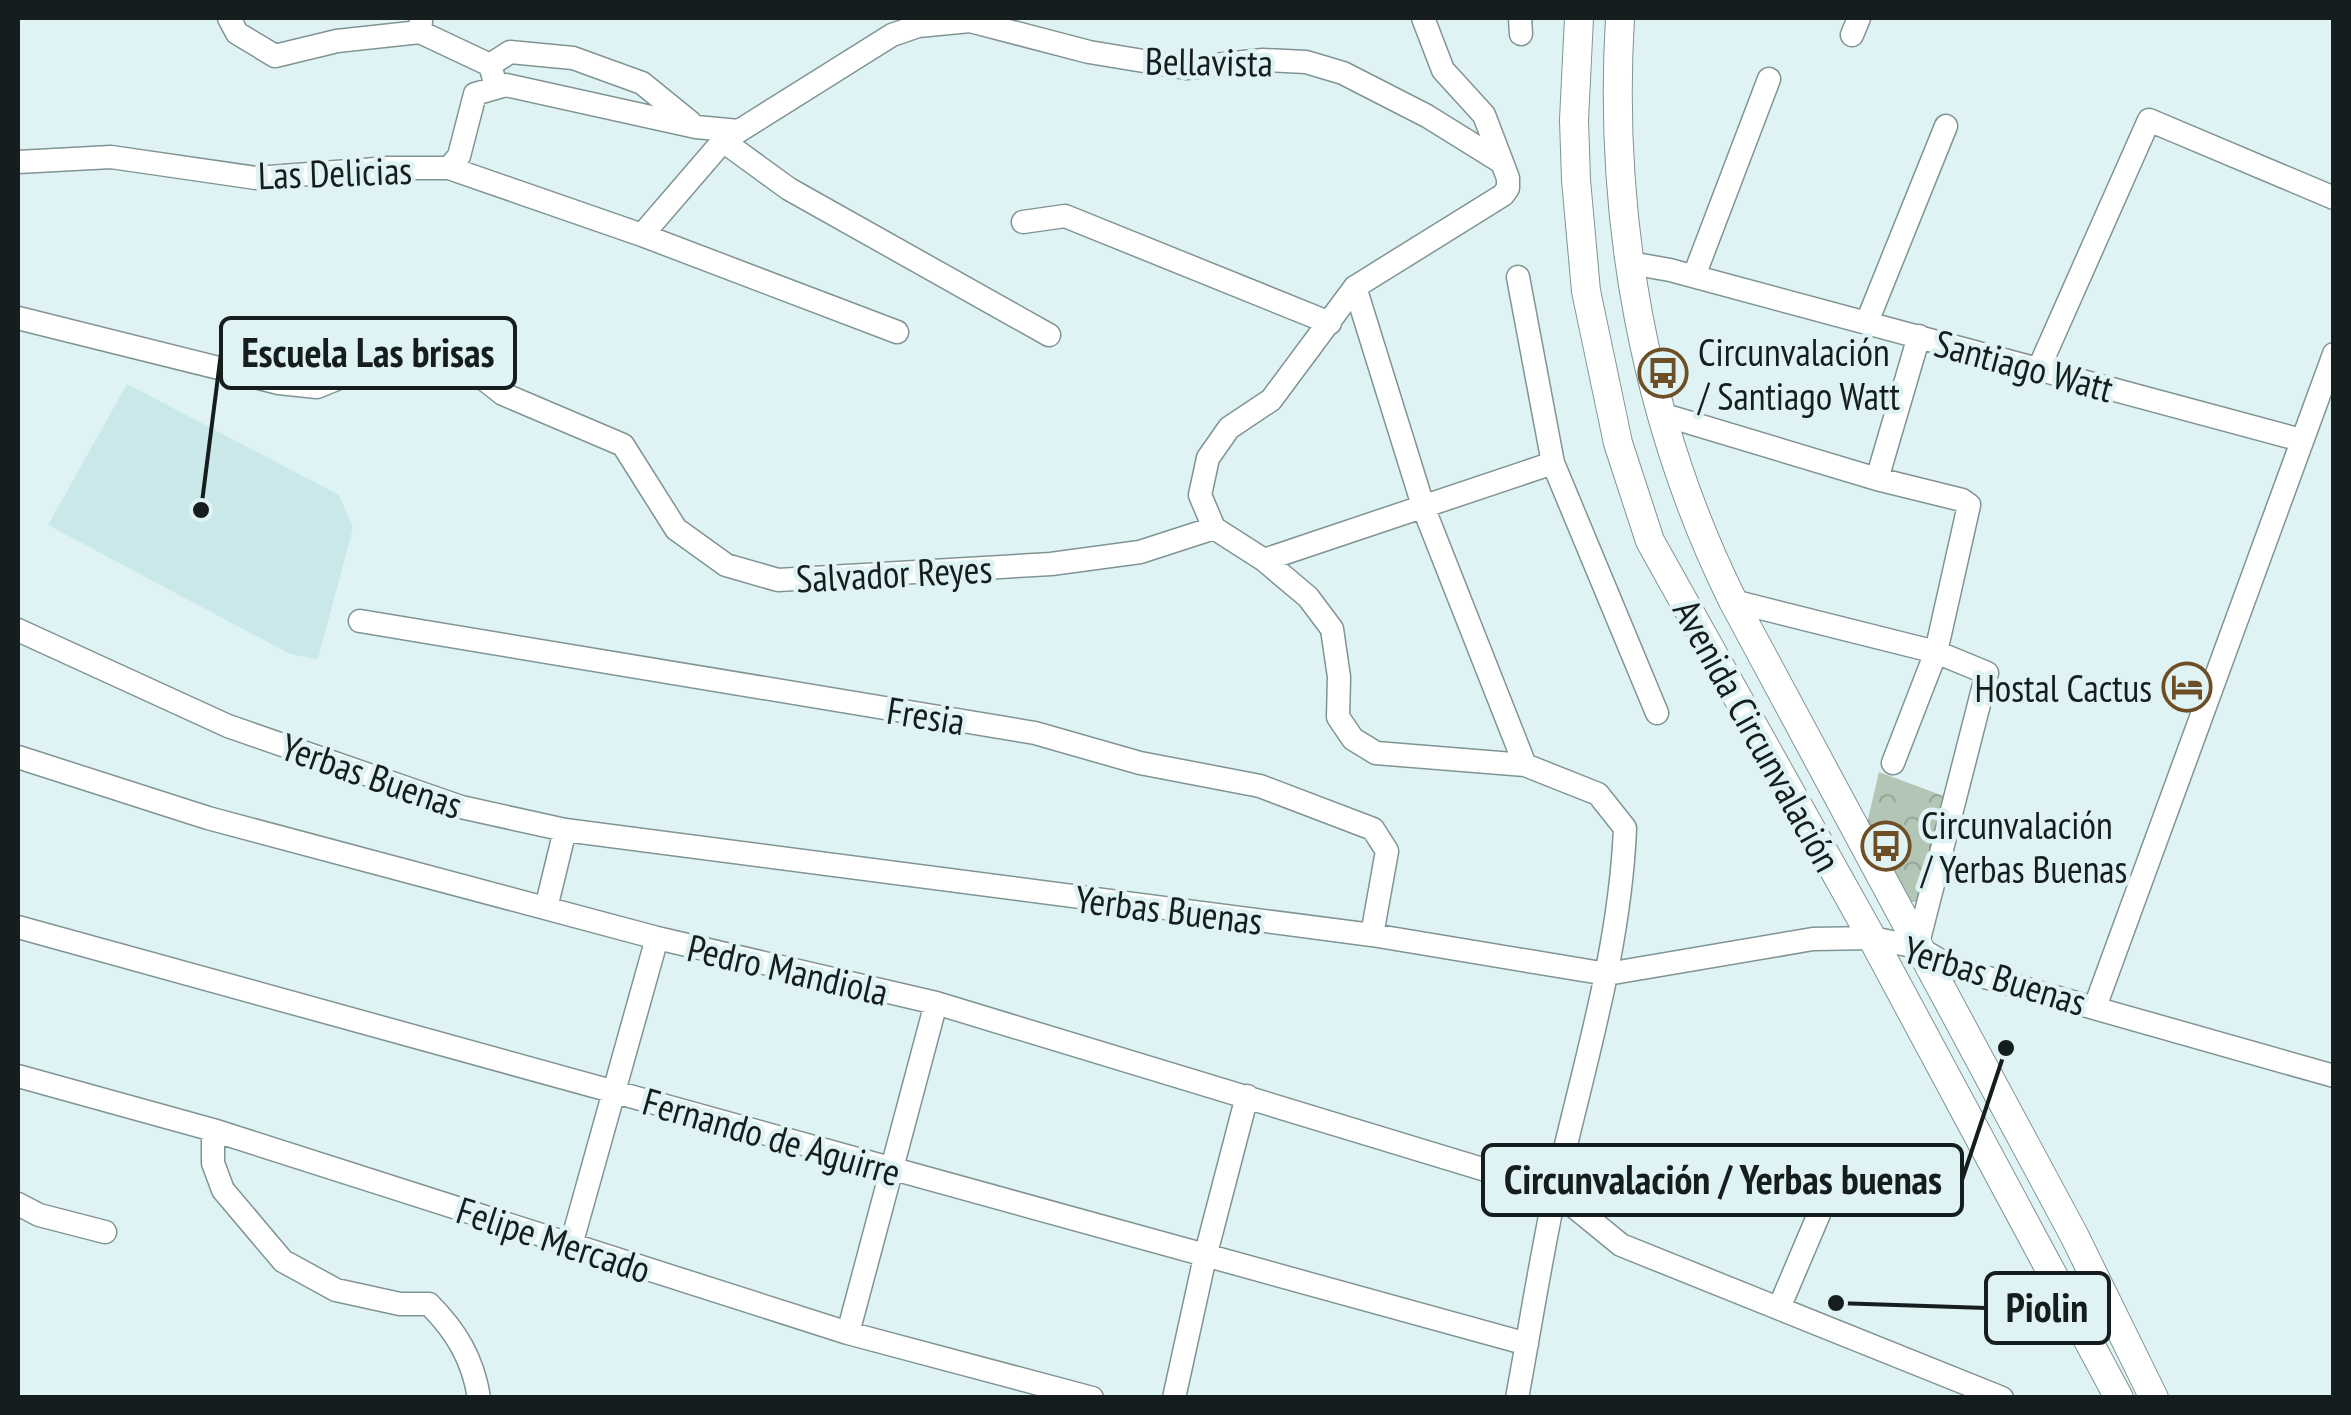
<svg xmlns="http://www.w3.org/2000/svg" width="2351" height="1415" viewBox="0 0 2351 1415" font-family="'PT Sans Narrow',sans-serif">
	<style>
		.built { fill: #cae8e9 }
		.forest { fill: url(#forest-crowns) }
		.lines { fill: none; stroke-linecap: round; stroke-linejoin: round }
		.minor-casing { stroke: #809494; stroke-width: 25 }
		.major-casing { stroke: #809494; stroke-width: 30 }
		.minor { stroke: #fff; stroke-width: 22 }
		.major { stroke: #fff; stroke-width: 28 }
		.labels { text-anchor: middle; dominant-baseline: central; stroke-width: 9; stroke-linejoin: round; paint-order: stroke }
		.street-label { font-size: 38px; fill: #161d1e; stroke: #dff3f4 }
		.poi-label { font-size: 38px; fill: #161d1e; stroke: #dff3f4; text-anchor: start }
		.leader { fill: none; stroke: #161d1e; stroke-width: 4 }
		.callout-dot { fill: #161d1e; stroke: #dff3f4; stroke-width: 4 }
		.callout { fill: #dff3f4; stroke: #161d1e; stroke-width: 4 }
		.callout-label { font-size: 40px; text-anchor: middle; font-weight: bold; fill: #161d1e }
	</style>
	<defs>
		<pattern id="forest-crowns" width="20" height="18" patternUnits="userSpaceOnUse" patternTransform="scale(2.5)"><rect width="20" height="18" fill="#b3c6b5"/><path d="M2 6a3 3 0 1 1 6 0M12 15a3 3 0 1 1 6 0" fill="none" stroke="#99aa9b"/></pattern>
	</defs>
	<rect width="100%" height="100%" fill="#dff3f4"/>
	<path class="built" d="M 127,384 L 339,495 L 353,528 L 318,659 L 290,654 L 48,525 Z"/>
	<path class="forest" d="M 1879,772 L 1949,798 L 1922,901 L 1904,903 L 1865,832 Z"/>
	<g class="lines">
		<g class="minor-casing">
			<path id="minor" d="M 229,18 L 237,33 L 275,56 L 337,41 L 420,32
				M 1423,18 L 1443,70 L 1484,115 L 1508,178 L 1508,188 L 1503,195 L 1355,287 L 1271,400 L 1229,428 L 1208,458 L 1200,495 L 1214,528 L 1264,560 L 1308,597 L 1332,629 L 1339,677 L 1338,717 L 1353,739 L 1376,753 L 1525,765 L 1598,794 L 1625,828 C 1620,951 1583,1068 1556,1187 C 1541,1257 1530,1328 1517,1398
				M 1520,18 L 1521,34
				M 421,21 L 420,32 L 490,65 L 494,79
				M 1852,35 L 1859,18
				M 490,65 L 510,52 L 573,58 L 642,83 L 690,122
				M 723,141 L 789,189 L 1049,335
				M 18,162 L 111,157 L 256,178 L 389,168 L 449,168 L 642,235 L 723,141 L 892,35 L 918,26 L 970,21 L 1089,52 L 1186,68 L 1263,60 L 1306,62 L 1343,73 L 1427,116 L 1501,162
				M 449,168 L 459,156 L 475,94 L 506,85 L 696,127 L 739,131
				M 1023,222 L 1065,216 L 1330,323
				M 642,235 L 897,332
				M 1630,263 L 1670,270 L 2301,440
				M 1694,276 L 1769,79
				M 1518,277 L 1553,463 L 1657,713
				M 1355,287 L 1424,509 L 1525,765
				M 18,318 L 279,383 L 317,387 L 435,339 L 454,347 L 475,372 L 503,394 L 623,445 L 676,529 L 726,565 L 778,580 L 1051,564 L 1140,552 L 1214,528
				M 1867,322 L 1946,126
				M 2039,368 L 2149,120 L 2334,198
				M 1661,414 L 1877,479 L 1962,500 L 1969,505 L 1936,652 L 1893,763
				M 1877,479 L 1919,336
				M 1264,560 L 1553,463
				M 1733,601 L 1936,652 L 1987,673 L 1917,947
				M 360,621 L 1035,733 L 1140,763 L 1260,786 L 1373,829 L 1387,851 L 1372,935
				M 18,630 L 228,726 L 461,807 L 565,830 L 1372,935 L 1607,974 L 1813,939 L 1872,938 L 1917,947 L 1953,968 L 2334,1076
				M 18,757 L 208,818 L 657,938 L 936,1003 L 1555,1191 L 1621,1245 L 2002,1398
				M 546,908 L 565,830
				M 18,927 L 1527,1344
				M 2095,1007 L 2334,354
				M 18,1076 L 213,1130 L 848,1333 L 1092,1398
				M 213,1130 L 213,1163 L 223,1190 L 283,1261 L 336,1290 L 400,1304 L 429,1304 C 456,1331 473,1359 479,1398
				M 18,1204 L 39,1215 L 105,1232
				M 571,1245 L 657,938
				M 1779,1308 L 1839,1167 L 1939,1197
				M 848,1333 L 936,1003
				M 1174,1398 L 1205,1257 L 1247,1096"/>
		</g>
		<g class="major-casing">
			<path id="major" d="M 1579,18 L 1574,120 L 1576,180 L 1586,291 L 1618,443 L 1650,541 L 1872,938 L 2119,1398
				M 1620,18 C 1608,218 1644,421 1733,601 L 2074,1235 L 2154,1398"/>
		</g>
		<use href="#minor" class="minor"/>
		<use href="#major" class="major"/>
	</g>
	<defs>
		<g id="bus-ring" transform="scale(2.5)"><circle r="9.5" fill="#dff3f4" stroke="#6e4f25" stroke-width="1.5"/><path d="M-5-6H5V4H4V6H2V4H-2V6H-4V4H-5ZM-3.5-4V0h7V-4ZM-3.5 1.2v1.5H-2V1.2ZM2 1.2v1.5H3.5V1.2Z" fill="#6e4f25"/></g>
		<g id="hotel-ring" transform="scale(2.5)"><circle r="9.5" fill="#dff3f4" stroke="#6e4f25" stroke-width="1.5"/><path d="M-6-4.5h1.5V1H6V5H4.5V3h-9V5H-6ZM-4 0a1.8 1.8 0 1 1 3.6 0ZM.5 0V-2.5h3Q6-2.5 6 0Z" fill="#6e4f25"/></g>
	</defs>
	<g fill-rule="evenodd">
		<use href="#bus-ring" x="1663" y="373"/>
		<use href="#hotel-ring" x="2187" y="687"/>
		<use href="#bus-ring" x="1886" y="846"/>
	</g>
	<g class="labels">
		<g class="street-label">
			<text transform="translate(1209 61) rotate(1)">Bellavista</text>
			<text transform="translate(335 172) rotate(-2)">Las Delicias</text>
			<text transform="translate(2024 365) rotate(15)">Santiago Watt</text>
			<text transform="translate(894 573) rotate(-3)">Salvador Reyes</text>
			<text transform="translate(926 715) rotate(9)">Fresia</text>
			<text transform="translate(1758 735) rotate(61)">Avenida Circunvalación</text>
			<text transform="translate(372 775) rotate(19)">Yerbas Buenas</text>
			<text transform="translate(1169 909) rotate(7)">Yerbas Buenas</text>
			<text transform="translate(788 969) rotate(13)">Pedro Mandiola</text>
			<text transform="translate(1995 975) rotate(17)">Yerbas Buenas</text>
			<text transform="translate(772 1136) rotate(16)">Fernando de Aguirre</text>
			<text transform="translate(554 1239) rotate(18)">Felipe Mercado</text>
		</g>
		<g class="poi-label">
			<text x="1698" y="351">Circunvalación<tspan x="1698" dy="44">/ Santiago Watt</tspan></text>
			<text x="2152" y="687" text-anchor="end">Hostal Cactus</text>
			<text x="1921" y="824">Circunvalación<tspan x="1921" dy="44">/ Yerbas Buenas</tspan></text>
		</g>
	</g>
	<path class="leader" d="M201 510L221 353M2006 1048L1962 1180M1836 1303L1986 1308"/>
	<g class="callout-dot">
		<circle cx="201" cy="510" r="10"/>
		<circle cx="2006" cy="1048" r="10"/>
		<circle cx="1836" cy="1303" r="10"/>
	</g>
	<g class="callout">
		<rect x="221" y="318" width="294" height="70" rx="10"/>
		<rect x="1483" y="1145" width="479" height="70" rx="10"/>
		<rect x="1986" y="1273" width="123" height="70" rx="10"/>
	</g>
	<g class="callout-label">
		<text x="368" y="367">Escuela Las brisas</text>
		<text x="1723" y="1194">Circunvalación / Yerbas buenas</text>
		<text x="2047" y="1322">Piolin</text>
	</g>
	<rect width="2351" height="1415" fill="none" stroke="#161d1e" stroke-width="40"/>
</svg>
